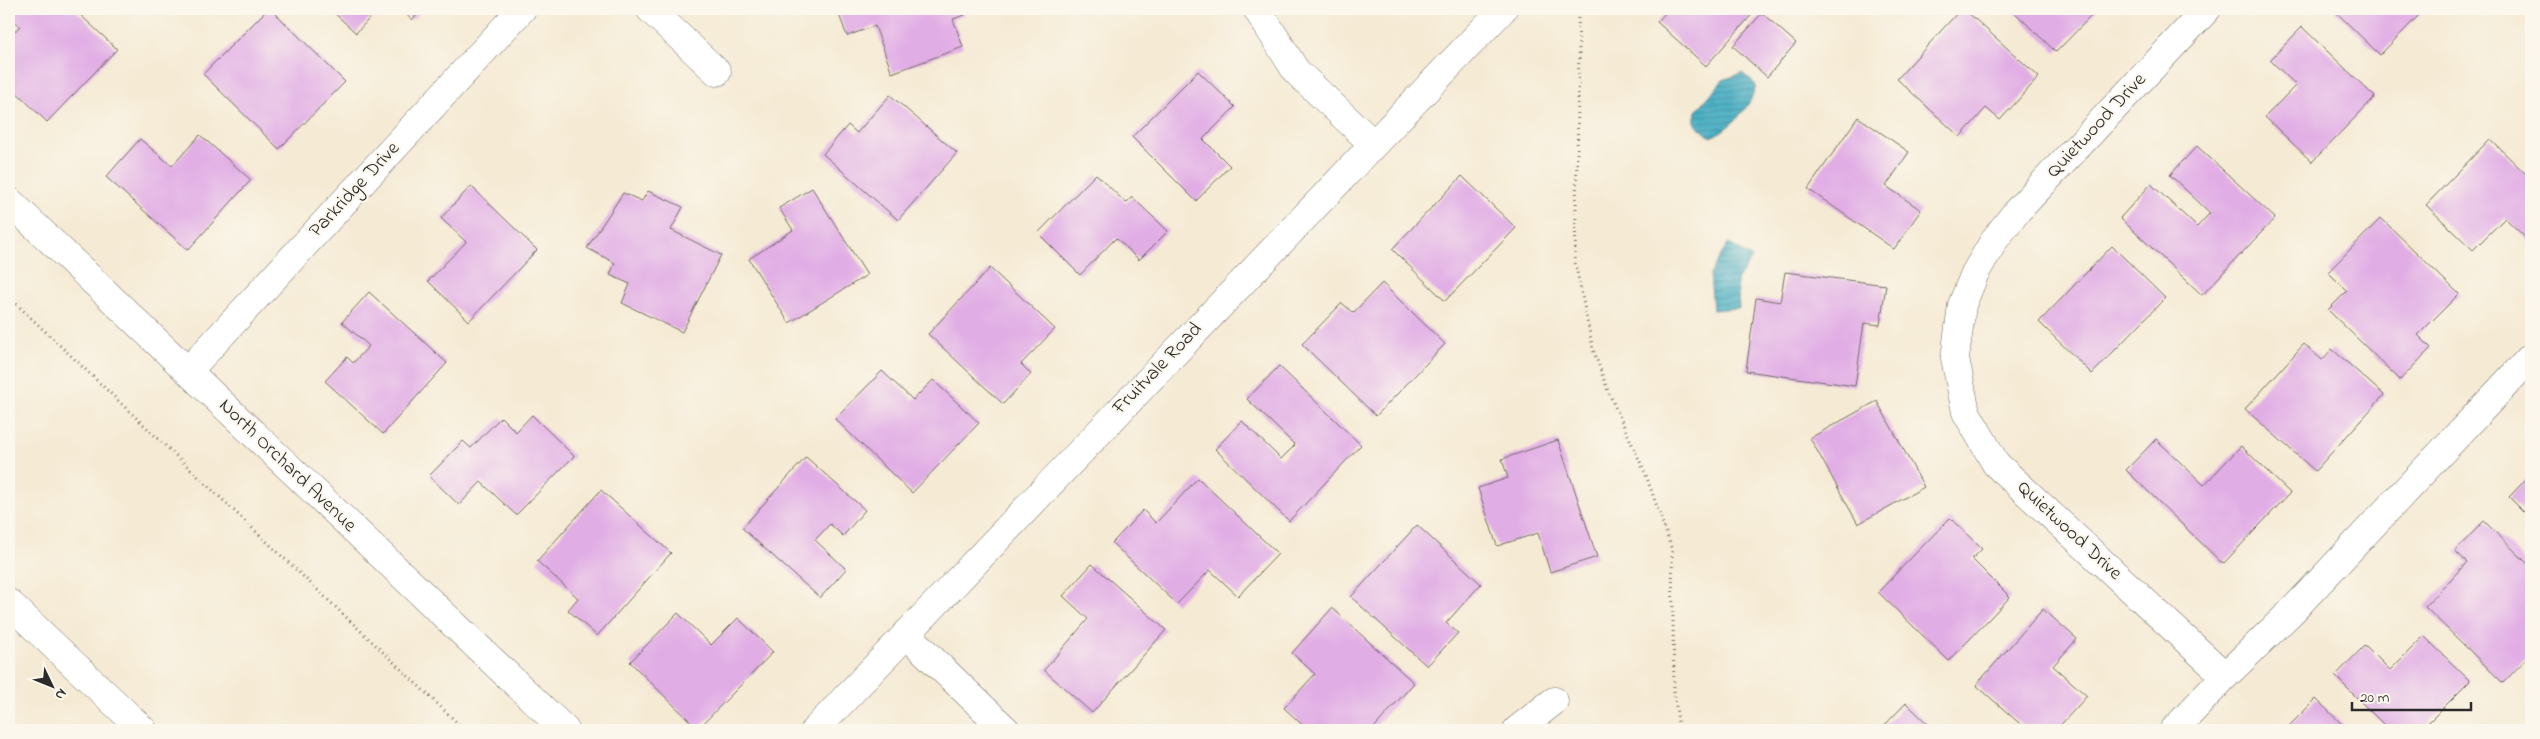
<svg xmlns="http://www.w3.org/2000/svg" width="2540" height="739" viewBox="0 0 2540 739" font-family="'Indie Flower',sans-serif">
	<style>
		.water { fill: url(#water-rules); stroke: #376c76 }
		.building { fill: #e1ade5 }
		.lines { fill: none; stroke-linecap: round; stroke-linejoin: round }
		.minor-casing { stroke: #726e66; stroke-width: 29 }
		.path { stroke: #726e66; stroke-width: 3; stroke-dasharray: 1 4; stroke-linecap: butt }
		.minor { stroke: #fff; stroke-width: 28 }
		.labels { text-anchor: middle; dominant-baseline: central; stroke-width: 4; stroke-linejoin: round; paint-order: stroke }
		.street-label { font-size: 20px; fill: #2b2b2b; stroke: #fbf7ec }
	</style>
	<defs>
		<pattern id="water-rules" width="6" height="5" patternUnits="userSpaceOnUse" patternTransform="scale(1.25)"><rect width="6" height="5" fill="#43acc2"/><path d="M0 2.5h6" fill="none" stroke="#388c9e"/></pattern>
	</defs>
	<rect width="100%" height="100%" fill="#fbf7ec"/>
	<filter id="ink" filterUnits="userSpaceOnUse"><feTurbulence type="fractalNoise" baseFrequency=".02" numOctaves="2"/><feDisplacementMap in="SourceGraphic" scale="10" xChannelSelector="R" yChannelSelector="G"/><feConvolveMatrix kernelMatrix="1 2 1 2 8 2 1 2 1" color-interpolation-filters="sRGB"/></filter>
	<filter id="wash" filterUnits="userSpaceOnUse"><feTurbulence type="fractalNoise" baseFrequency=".0096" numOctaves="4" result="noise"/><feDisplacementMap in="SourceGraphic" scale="20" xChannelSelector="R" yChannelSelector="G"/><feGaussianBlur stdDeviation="1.12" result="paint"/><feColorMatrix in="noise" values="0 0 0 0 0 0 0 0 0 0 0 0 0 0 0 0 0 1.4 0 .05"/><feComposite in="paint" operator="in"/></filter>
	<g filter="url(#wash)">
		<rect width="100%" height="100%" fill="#f5ead4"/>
		<path class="water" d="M 1742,73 L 1756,85 C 1752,106 1730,130 1710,137 L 1694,123 L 1696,111 L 1723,80 Z
			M 1728,243 L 1752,258 L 1737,281 L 1739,308 L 1713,310 L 1710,275 Z"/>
		<g id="blocks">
			<path class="building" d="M 9,9 L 74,9 L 117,49 L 47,122 L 9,85 L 9,38 L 20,26 L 9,16 Z
				M 268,9 L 271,9 L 345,82 L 279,149 L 203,74 Z
				M 330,9 L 378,9 L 356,33 Z
				M 400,9 L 423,9 L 412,20 Z
				M 837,9 L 963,9 L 965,15 L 953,19 L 963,47 L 892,73 L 875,26 L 847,36 Z
				M 1669,9 L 1757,9 L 1706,66 L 1657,22 Z
				M 1961,9 L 1964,9 L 2039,77 L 2000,120 L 1986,108 L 1960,137 L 1897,79 Z
				M 2011,9 L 2098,9 L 2056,52 Z
				M 2333,9 L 2425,9 L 2380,55 Z
				M 1762,13 L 1796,43 L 1767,77 L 1733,46 Z
				M 2302,27 L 2375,97 L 2312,162 L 2265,117 L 2296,85 L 2270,60 Z
				M 1198,71 L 1235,107 L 1203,139 L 1230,166 L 1196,201 L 1132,137 Z
				M 890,95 L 957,153 L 898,220 L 823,154 L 848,125 L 857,133 Z
				M 1858,117 L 1909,152 L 1886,186 L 1921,210 L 1894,249 L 1808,189 Z
				M 200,135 L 251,180 L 188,250 L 106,177 L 140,139 L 172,166 Z
				M 2490,139 L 2531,179 L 2531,243 L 2505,218 L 2473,250 L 2426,205 Z
				M 2197,146 L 2275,218 L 2202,295 L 2120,218 L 2151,184 L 2197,227 L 2210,213 L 2170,175 Z
				M 1096,174 L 1126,203 L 1132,197 L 1168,231 L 1139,260 L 1116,238 L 1080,275 L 1038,233 Z
				M 1462,176 L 1516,228 L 1445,301 L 1392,249 Z
				M 471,186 L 537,250 L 469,321 L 428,281 L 466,242 L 441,218 Z
				M 812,188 L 867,275 L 789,323 L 749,259 L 793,230 L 779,208 Z
				M 648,191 L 683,207 L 671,230 L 721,255 L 682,332 L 622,303 L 630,284 L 610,275 L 615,263 L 587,248 L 623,193 L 642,201 Z
				M 2381,218 L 2459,294 L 2418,335 L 2431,348 L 2400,380 L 2328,310 L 2347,291 L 2328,272 Z
				M 2112,246 L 2165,298 L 2092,374 L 2039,322 Z
				M 990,268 L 1055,329 L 1021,364 L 1031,374 L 1003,404 L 928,334 Z
				M 1785,272 L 1886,285 L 1880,325 L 1864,323 L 1855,386 L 1746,371 L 1756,298 L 1780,302 Z
				M 1382,283 L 1445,344 L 1376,416 L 1302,344 L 1342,303 L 1353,313 Z
				M 369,292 L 447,363 L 383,434 L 325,381 L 347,357 L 353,363 L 369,346 L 342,322 Z
				M 2304,344 L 2322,360 L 2332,349 L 2384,395 L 2315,471 L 2245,409 Z
				M 1279,366 L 1361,445 L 1289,521 L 1215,449 L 1242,421 L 1281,459 L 1295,445 L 1247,399 Z
				M 882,371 L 913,400 L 933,380 L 979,423 L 912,493 L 835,419 Z
				M 1877,401 L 1924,487 L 1858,524 L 1810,438 Z
				M 532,415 L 574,456 L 516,515 L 481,482 L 459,505 L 429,476 L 463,441 L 471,448 L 501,417 L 516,432 Z
				M 2156,439 L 2204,485 L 2241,446 L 2290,493 L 2223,564 L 2126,470 Z
				M 1558,440 L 1597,557 L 1550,572 L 1538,533 L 1497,546 L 1478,488 L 1508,478 L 1502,459 Z
				M 806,457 L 865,510 L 843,536 L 830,524 L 815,540 L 846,569 L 820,598 L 742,528 Z
				M 2531,474 L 2531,519 L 2509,497 Z
				M 1198,478 L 1278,554 L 1238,596 L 1210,570 L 1177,604 L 1112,543 L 1143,510 L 1156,523 Z
				M 601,490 L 671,553 L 597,636 L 568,610 L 578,598 L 537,561 Z
				M 1950,518 L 1982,549 L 1972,559 L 2010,597 L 1949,661 L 1878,592 Z
				M 2484,521 L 2531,567 L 2531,654 L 2503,683 L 2425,607 L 2467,562 L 2455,551 Z
				M 1417,525 L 1481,584 L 1446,623 L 1458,633 L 1427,666 L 1351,597 Z
				M 1092,564 L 1166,630 L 1092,713 L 1044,670 L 1088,619 L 1063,596 Z
				M 1332,608 L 1414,683 L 1372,730 L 1308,730 L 1284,708 L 1315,674 L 1292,653 Z
				M 2043,609 L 2077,639 L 2053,666 L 2087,696 L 2056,730 L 2027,730 L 1976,685 Z
				M 678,613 L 711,645 L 738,618 L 773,652 L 698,729 L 630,662 Z
				M 2424,636 L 2470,681 L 2421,730 L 2389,730 L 2335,676 L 2365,645 L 2390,670 Z
				M 2316,699 L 2348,730 L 2285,730 Z
				M 1906,703 L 1934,730 L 1880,730 Z"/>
		</g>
	</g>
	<g filter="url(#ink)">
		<use href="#blocks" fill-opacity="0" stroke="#726e66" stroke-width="1"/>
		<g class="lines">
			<g class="minor-casing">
				<path id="minor" d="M 650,9 L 717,72
					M 1257,9 L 1296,71 L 1373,144
					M 2207,9 L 2018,210 L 1995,239 L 1975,273 L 1962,305 L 1955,358 L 1966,412 L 1996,464 L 2225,676
					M 9,201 L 565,730
					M 188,371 L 522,9
					M 9,603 L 143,730
					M 906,634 L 1006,730
					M 815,730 L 1503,9
					M 1517,730 L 1554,701
					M 2174,730 L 2225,676 L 2293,610 L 2531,357"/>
			</g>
			<path class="path" d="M 1574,9 L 1578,17 L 1579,50 L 1575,262 L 1593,349 L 1608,391 L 1646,475 L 1672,550 L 1674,691 L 1679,730
				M 9,297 L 465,730"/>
			<use href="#minor" class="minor"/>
		</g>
	</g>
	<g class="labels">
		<g class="street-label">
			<text transform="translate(2097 126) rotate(-47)">Quietwood Drive</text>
			<text transform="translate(355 190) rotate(-47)">Parkridge Drive</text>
			<text transform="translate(1158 369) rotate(-46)">Fruitvale Road</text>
			<text transform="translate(287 466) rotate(44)">North Orchard Avenue</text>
			<text transform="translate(2069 531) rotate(43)">Quietwood Drive</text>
		</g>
	</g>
	<rect width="2540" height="739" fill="none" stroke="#fbf7ec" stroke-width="30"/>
	<g transform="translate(52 686) rotate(133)" stroke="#fbf7ec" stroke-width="4" paint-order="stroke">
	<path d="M0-4L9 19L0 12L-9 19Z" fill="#2b2b2b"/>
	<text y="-8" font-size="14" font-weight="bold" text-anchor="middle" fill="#2b2b2b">N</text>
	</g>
	<path d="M2352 702v8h119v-8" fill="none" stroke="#2b2b2b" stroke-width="2.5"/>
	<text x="2360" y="702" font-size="15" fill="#2b2b2b" stroke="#fbf7ec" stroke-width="4" paint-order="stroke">20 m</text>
</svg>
